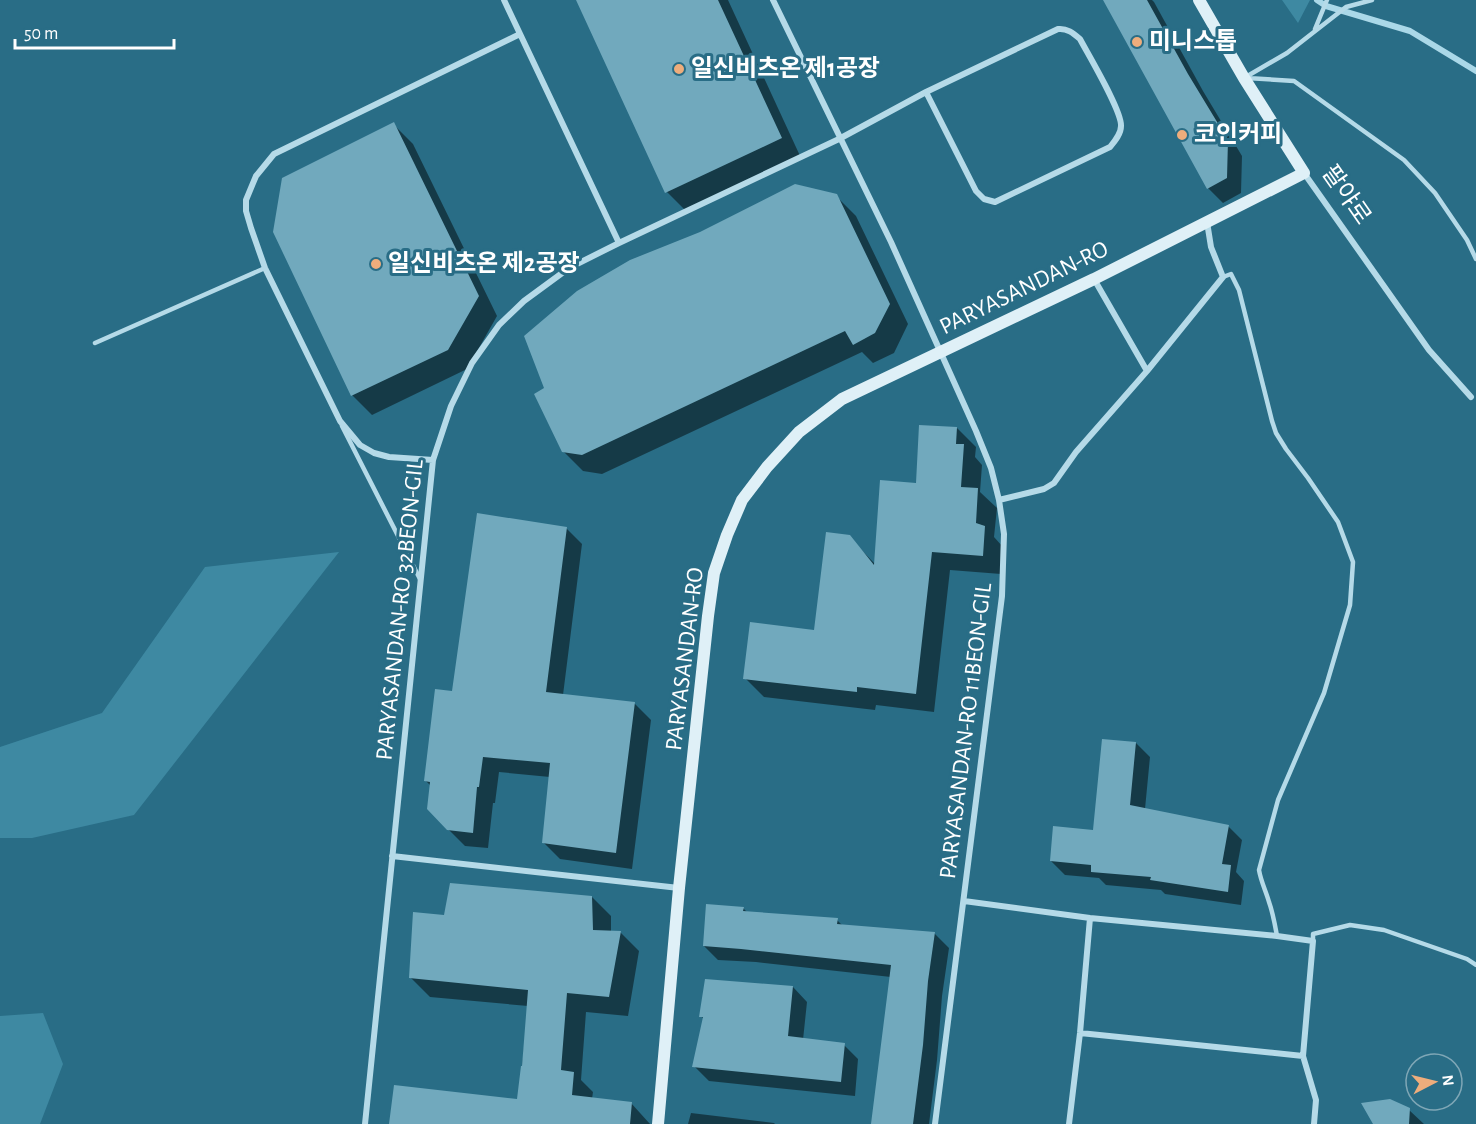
<svg xmlns="http://www.w3.org/2000/svg" width="1476" height="1124" viewBox="0 0 1476 1124" font-family="'Alegreya Sans','Noto Sans KR',sans-serif">
	<style>
		.green { fill: #3e89a2 }
		.shadow { fill: #0007 }
		.lines { fill: none; stroke-linecap: round; stroke-linejoin: round }
		.stream { stroke: #aad8e8; stroke-width: 6 }
		.building { fill: #71a9bd }
		.lane { stroke: #b5dae8; stroke-width: 4.5 }
		.street { stroke: #b5dae8; stroke-width: 6 }
		.secondary { stroke: #dff0f7; stroke-width: 12 }
		.poi-dot { fill: #eead7c; stroke: #296d86; stroke-width: 2 }
		.labels { text-anchor: middle; dominant-baseline: central; stroke-width: 6; stroke-linejoin: round; paint-order: stroke }
		.poi-label { font-size: 24px; font-weight: bold; fill: #fff; stroke: #296d86; text-anchor: start }
		.street-label { font-size: 24px; fill: #fff; stroke: #296d86 }
	</style>
	<rect width="100%" height="100%" fill="#296d86"/>
	<path class="green" d="M 1282,0 L 1310,0 L 1298,23 Z
		M 339,552 L 134,815 L 32,838 L 0,838 L 0,747 L 102,713 L 205,567 Z
		M 43,1013 L 63,1064 L 40,1124 L 0,1124 L 0,1016 Z"/>
	<path class="shadow" d="M 578,0 L 728,0 L 801,158 L 686,211 L 667,192 Z
		M 1116,0 L 1152,0 L 1154,2 L 1203,91 L 1242,156 L 1241,193 L 1223,203 L 1208,188 Z
		M 393,124 L 413,144 L 497,316 L 467,369 L 372,415 L 352,395 L 275,231 Z
		M 836,196 L 856,216 L 908,324 L 894,353 L 873,363 L 862,352 L 602,474 L 583,471 L 563,451 Z
		M 957,428 L 976,447 L 975,457 L 982,465 L 980,492 L 997,508 L 994,537 L 1003,547 L 1001,574 L 950,570 L 934,712 L 876,705 L 875,710 L 764,697 L 745,678 L 815,632 L 849,537 L 875,564 L 918,484 Z
		M 566,528 L 582,544 L 563,695 L 635,704 L 651,720 L 632,869 L 560,859 L 544,843 L 550,777 L 499,772 L 495,803 L 493,803 L 488,848 L 465,846 L 448,829 L 431,786 L 426,781 L 453,692 Z
		M 1136,743 L 1150,757 L 1145,809 L 1228,826 L 1242,840 L 1236,872 L 1244,881 L 1241,905 L 1165,894 L 1161,890 L 1106,885 L 1099,878 L 1065,875 L 1051,861 L 1095,832 Z
		M 592,897 L 611,916 L 611,932 L 620,932 L 639,951 L 628,1016 L 586,1012 L 581,1080 L 593,1092 L 592,1099 L 631,1103 L 650,1124 L 391,1124 L 519,1100 L 528,1006 L 430,997 L 411,978 L 445,916 Z
		M 743,908 L 748,913 L 837,920 L 843,926 L 934,933 L 949,948 L 942,996 L 937,1060 L 929,1124 L 872,1124 L 891,977 L 756,962 L 718,960 L 704,946 Z
		M 793,987 L 807,1002 L 803,1040 L 844,1045 L 858,1059 L 855,1096 L 709,1081 L 694,1066 L 704,1019 L 701,1016 Z
		M 1409,1110 L 1424,1124 L 1375,1124 Z
		M 691,1113 L 774,1123 L 775,1124 L 688,1124 Z"/>
	<g class="lines">
		<path class="stream" d="M 1317,0 L 1326,6 L 1410,31 L 1476,71"/>
	</g>
	<path class="building" d="M 576,0 L 718,0 L 782,138 L 665,193 Z
		M 1103,0 L 1147,0 L 1188,74 L 1228,140 L 1227,178 L 1207,189 Z
		M 394,122 L 479,296 L 448,350 L 351,396 L 273,232 L 282,178 Z
		M 795,184 L 837,194 L 890,304 L 875,333 L 853,345 L 845,331 L 582,455 L 562,452 L 534,394 L 544,388 L 524,336 L 577,291 L 630,260 L 700,232 Z
		M 919,425 L 957,427 L 956,444 L 964,444 L 961,487 L 978,488 L 976,523 L 985,526 L 983,556 L 932,552 L 916,694 L 857,687 L 857,692 L 743,679 L 750,622 L 814,630 L 826,532 L 850,535 L 874,565 L 880,480 L 916,483 Z
		M 477,513 L 567,527 L 546,692 L 635,702 L 616,853 L 542,843 L 550,763 L 483,757 L 479,787 L 477,787 L 473,833 L 447,830 L 427,809 L 430,782 L 424,781 L 435,689 L 452,691 Z
		M 1102,739 L 1136,742 L 1130,805 L 1229,825 L 1222,864 L 1231,865 L 1228,892 L 1150,880 L 1151,877 L 1091,872 L 1091,865 L 1050,861 L 1053,826 L 1093,830 Z
		M 450,883 L 592,896 L 593,930 L 621,931 L 609,997 L 567,993 L 561,1070 L 574,1072 L 572,1095 L 632,1102 L 630,1124 L 389,1124 L 394,1085 L 517,1099 L 521,1066 L 522,1066 L 528,990 L 409,978 L 413,912 L 444,915 Z
		M 706,904 L 744,907 L 743,911 L 838,918 L 837,924 L 935,932 L 928,981 L 923,1045 L 913,1124 L 871,1124 L 891,965 L 741,949 L 703,946 Z
		M 705,979 L 793,986 L 788,1036 L 845,1043 L 841,1082 L 692,1067 L 703,1017 L 699,1017 Z
		M 1390,1099 L 1410,1108 L 1409,1124 L 1373,1124 L 1361,1103 Z"/>
	<g class="lines">
		<path class="lane" d="M 1315,29 L 1327,0
			M 1244,78 L 1287,53 L 1346,7 L 1372,0
			M 1247,78 L 1294,81 L 1404,160 L 1435,193 L 1467,240 L 1476,259
			M 1223,277 L 1231,274 L 1239,290 L 1272,421 L 1276,433 L 1286,449 L 1308,478 L 1338,522 L 1353,562 L 1350,605 L 1324,693 L 1278,800 L 1259,870 C 1261,882 1266,891 1269,902 C 1273,913 1275,925 1277,936
			M 95,343 L 265,268
			M 342,426 L 420,579
			M 1313,941 L 1313,934 L 1350,925 L 1384,930 L 1467,959 L 1476,965"/>
		<path class="street" d="M 504,0 L 619,243
			M 773,0 L 891,242 L 976,431 L 991,468 L 999,500 L 1004,534 L 1002,596 L 935,1124
			M 1304,173 L 1429,350 L 1471,397
			M 1094,279 L 1147,371
			M 433,460 L 389,457 L 374,453 L 360,445 L 340,421 L 265,268 L 251,228 L 246,211 L 246,200 L 256,176 L 274,154 L 520,34
			M 999,500 L 1044,489 L 1054,483 L 1076,452 L 1147,371 L 1223,277 L 1211,247 L 1207,222
			M 392,856 L 679,888
			M 964,901 L 1090,918 L 1277,936 L 1313,941 L 1303,1056 L 1316,1100 L 1314,1124
			M 1080,1033 L 1303,1056
			M 365,1124 L 433,460 L 451,406 L 472,363 L 499,325 L 524,301 L 569,268 L 619,243 L 839,139 L 926,92 L 1058,29 C 1067,28 1073,33 1080,39 C 1089,56 1122,111 1121,126 C 1121,134 1115,141 1110,147 L 995,202 L 984,199 L 976,191 L 926,92
			M 1069,1124 L 1080,1033 L 1090,918"/>
		<path class="secondary" d="M 658,1124 L 679,888 L 708,616 L 714,573 L 727,535 L 742,500 L 767,467 L 799,432 L 842,399 L 1094,279 L 1304,173 L 1244,78 L 1199,0"/>
	</g>
	<g class="poi-dot">
		<circle cx="1137" cy="42" r="6"/>
		<circle cx="679" cy="69" r="6"/>
		<circle cx="1182" cy="135" r="6"/>
		<circle cx="376" cy="264" r="6"/>
	</g>
	<g class="labels">
		<g class="poi-label">
			<text x="1149" y="42">미니스톱</text>
			<text x="691" y="69">일신비츠온 제1공장</text>
			<text x="1194" y="135">코인커피</text>
			<text x="388" y="264">일신비츠온 제2공장</text>
		</g>
		<g class="street-label">
			<text transform="translate(1346 195) rotate(55)">팔야로</text>
			<text transform="translate(1024 288) rotate(-26)">PARYASANDAN-RO</text>
			<text transform="translate(400 610) rotate(-84)">PARYASANDAN-RO 32BEON-GIL</text>
			<text transform="translate(685 659) rotate(-83)">PARYASANDAN-RO</text>
			<text transform="translate(966 731) rotate(-83)">PARYASANDAN-RO 11BEON-GIL</text>
		</g>
	</g>
	<g transform="translate(1434 1082) rotate(83)"><circle r="28" fill="#296d86" stroke="#7fa7b6" stroke-width="1.5"/>
	<path d="M0-4.5L10 22L0 15L-10 22Z" fill="#eead7c"/>
	<text y="-9" font-size="16" font-weight="bold" text-anchor="middle" fill="#ffffff">N</text>
	</g>
	<path d="M15 39v9h159v-9" fill="none" stroke="#ffffff" stroke-width="3"/>
	<text x="24" y="39" font-size="18" fill="#ffffff" stroke="#296d86" stroke-width="4.5" paint-order="stroke">50 m</text>
</svg>
